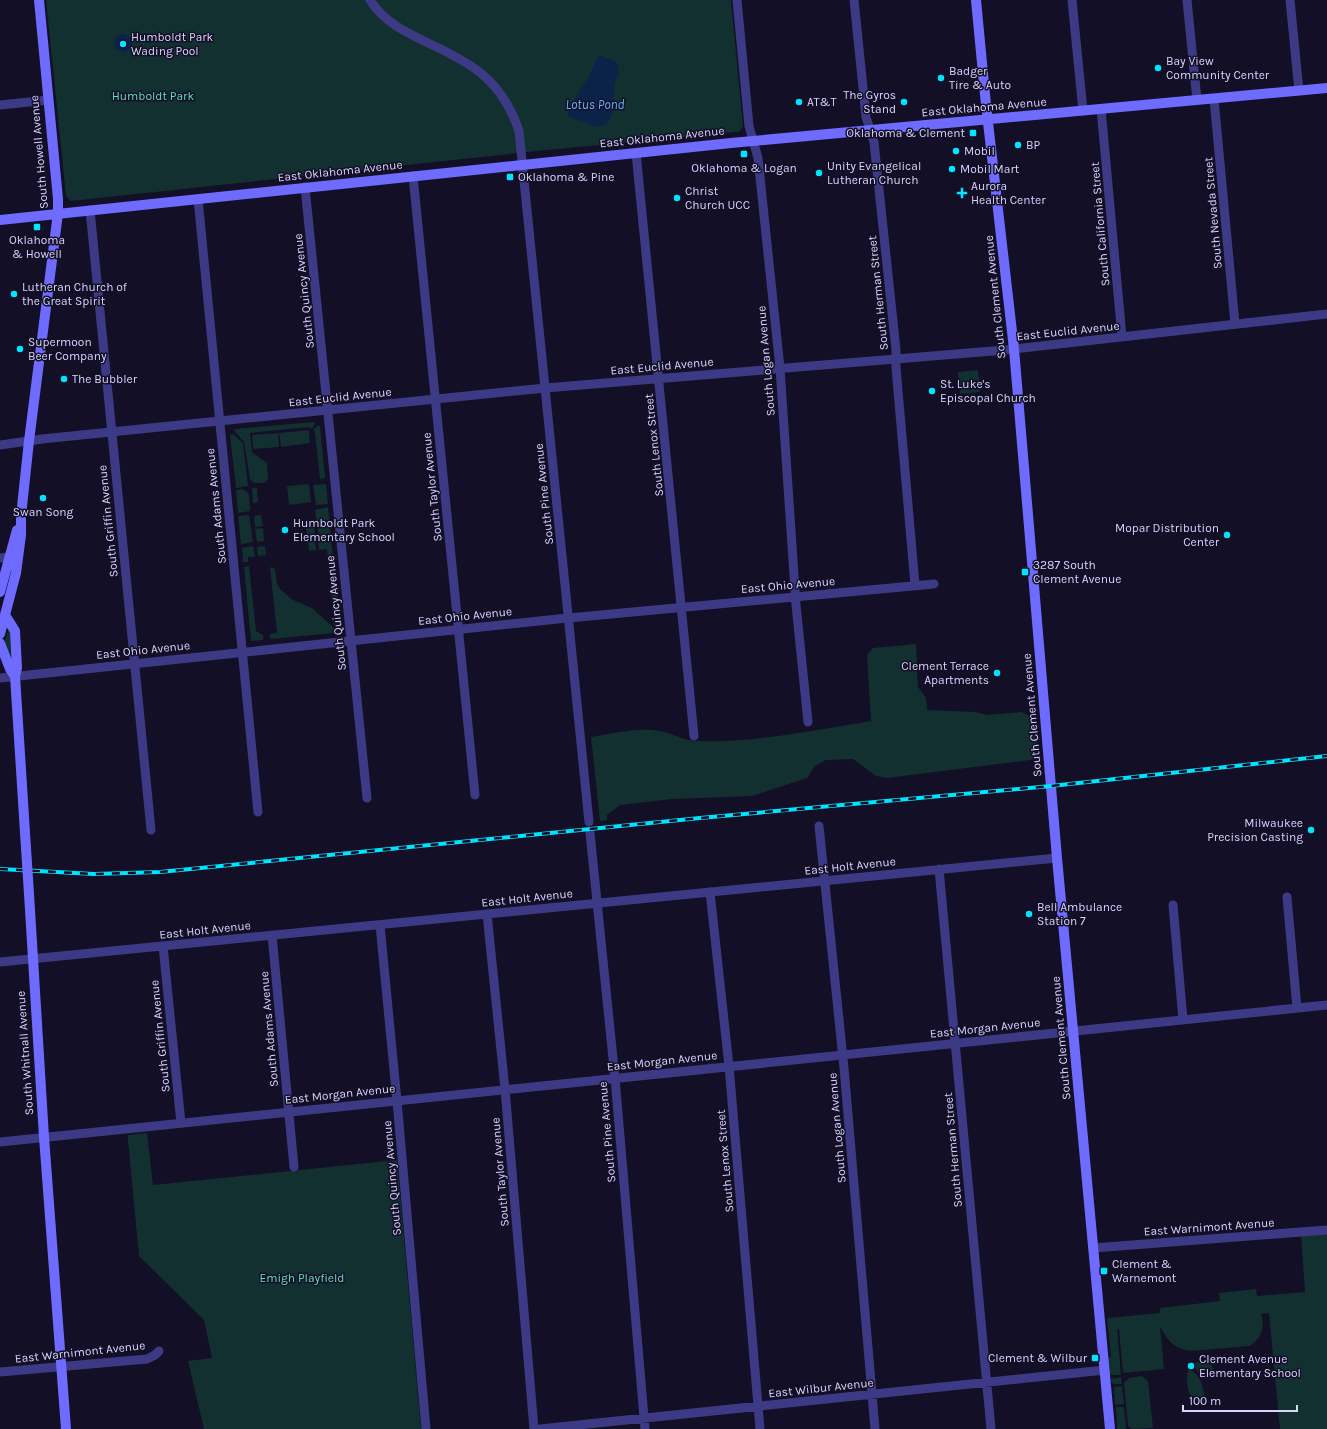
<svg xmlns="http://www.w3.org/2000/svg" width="1327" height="1429" viewBox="0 0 1327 1429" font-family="Karla,sans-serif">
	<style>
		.green { fill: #12302f }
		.water { fill: #0c2248 }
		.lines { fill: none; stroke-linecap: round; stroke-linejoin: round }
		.street { stroke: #3d3a85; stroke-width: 9 }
		.secondary { stroke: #6f6bff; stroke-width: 10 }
		.rail-casing { stroke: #00e5ff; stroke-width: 4 }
		.rail { stroke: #130f26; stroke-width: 2.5; stroke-dasharray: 8; stroke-linecap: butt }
		.secondary-bridge { stroke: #6f6bff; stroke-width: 10 }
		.poi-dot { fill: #00e5ff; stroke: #130f26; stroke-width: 1.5 }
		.labels { text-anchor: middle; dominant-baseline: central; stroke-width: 3; stroke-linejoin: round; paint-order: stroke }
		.poi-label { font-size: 12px; fill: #d9d4ff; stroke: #130f26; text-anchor: start }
		.park-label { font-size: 12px; fill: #5fe0c0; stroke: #130f26 }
		.street-label { font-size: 12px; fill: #d9d4ff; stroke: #130f26 }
		.water-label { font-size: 13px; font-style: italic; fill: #62b6ff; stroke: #130f26 }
	</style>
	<rect width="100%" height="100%" fill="#130f26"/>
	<path class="green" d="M 46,0 L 731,0 L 743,126 L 739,132 L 735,132 L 537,151 L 71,201 L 66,196 Z
		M 978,370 L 980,392 L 960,394 L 958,372 Z
		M 314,422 L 315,424 L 312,429 L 309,427 L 250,433 L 252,452 L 267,463 L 268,479 L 264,483 L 254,483 L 250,479 L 244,442 L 235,432 L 235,429 Z
		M 317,426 L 320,426 L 325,478 L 320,479 L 315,432 L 313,430 Z
		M 309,430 L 310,443 L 281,447 L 279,433 Z
		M 278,433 L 279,447 L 253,449 L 252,435 Z
		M 233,434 L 243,443 L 248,486 L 236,488 L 230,435 Z
		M 309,484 L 311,502 L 289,505 L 287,486 Z
		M 326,484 L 328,504 L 316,505 L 313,485 Z
		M 252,488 L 257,488 L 258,502 L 253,503 Z
		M 243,489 L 249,494 L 250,511 L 238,513 L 236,490 Z
		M 328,507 L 331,535 L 319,536 L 315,510 Z
		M 249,515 L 253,542 L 241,544 L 238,516 Z
		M 261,515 L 263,526 L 255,527 L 254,516 Z
		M 306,525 L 314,525 L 315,536 L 307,536 Z
		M 263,528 L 264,541 L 257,542 L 255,529 Z
		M 331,539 L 340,628 L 333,625 L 334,622 L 327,549 L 319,550 L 318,541 Z
		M 315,541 L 316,550 L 309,551 L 308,542 Z
		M 253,546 L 255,557 L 248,557 L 248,562 L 243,562 L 242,548 Z
		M 265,546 L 266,555 L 258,556 L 257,547 Z
		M 249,566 L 256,631 L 263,635 L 263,640 L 251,641 L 244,567 Z
		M 270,567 L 275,569 L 277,584 L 280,589 L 291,599 L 312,608 L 335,629 L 335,633 L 270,639 L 270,634 L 277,633 Z
		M 8,630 L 10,631 L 14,666 L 4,645 Z
		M 916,644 L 918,687 L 926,698 L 927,710 L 975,712 L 987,715 L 1021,712 L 1035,718 L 1038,759 L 887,778 L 876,776 L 853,759 L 826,760 L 815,766 L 807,778 L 752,796 L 672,799 L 620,805 L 607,815 L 607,820 L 600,821 L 591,737 C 613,734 641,726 664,732 C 676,735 686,741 699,741 C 754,743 816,730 871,721 L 867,655 L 873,648 Z
		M 147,1133 L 153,1185 L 397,1160 L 421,1429 L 204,1429 L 188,1361 L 212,1358 L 204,1320 L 139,1256 L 128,1140 L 128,1135 Z
		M 1327,1234 L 1327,1429 L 1280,1429 L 1269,1313 L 1261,1314 C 1265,1327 1262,1338 1250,1346 C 1238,1347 1226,1348 1213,1349 C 1187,1352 1173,1353 1160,1326 L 1164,1369 L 1123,1373 L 1119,1329 L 1117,1329 L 1121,1375 L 1110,1375 L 1108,1359 L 1111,1356 L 1107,1318 L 1160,1313 L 1160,1308 L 1220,1301 L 1219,1293 L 1256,1289 L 1257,1296 L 1305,1292 L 1301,1236 Z
		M 1200,1361 L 1211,1364 L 1214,1370 L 1214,1378 L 1203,1378 L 1192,1364 Z
		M 1188,1369 C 1203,1374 1202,1391 1207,1403 C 1188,1405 1185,1384 1188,1369 Z
		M 1142,1376 L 1148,1381 L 1153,1428 L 1132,1429 L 1128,1426 L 1124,1383 L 1129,1378 Z
		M 1121,1377 L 1122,1384 L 1113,1384 L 1110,1379 Z
		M 1122,1386 L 1124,1404 L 1115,1405 L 1114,1387 Z
		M 1116,1407 L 1124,1407 L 1126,1429 L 1117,1429 Z"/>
	<path class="water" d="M114 43a9 9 0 1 1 18 0a9 9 0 1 1-18 0Z
		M 599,55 L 615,61 C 623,70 615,78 614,88 C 613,101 617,130 594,126 C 590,125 586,122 582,121 C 576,119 570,120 567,113 L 576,96 L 587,80 Z"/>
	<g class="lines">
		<path class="street" d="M 370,0 C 384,22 405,32 428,43 C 474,64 502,81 519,131 L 589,822
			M 737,0 L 749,126 L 758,158 L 780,368 L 796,605 L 808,722
			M 854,0 L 866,117 L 874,142 L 896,350 L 896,368 L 915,585
			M 1072,0 L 1083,111
			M 1187,0 L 1197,100
			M 1290,0 L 1299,91
			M 1214,99 L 1235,324
			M 0,105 L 48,100
			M 1101,109 L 1122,337
			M 636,153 L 694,736
			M 413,176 L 475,795
			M 305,187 L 367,798
			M 198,199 L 258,812
			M 90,210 L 151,830
			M 0,445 L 42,439 L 545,388 L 1005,350 L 1327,314
			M 0,558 L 17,556
			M 0,678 L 558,619 L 934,584
			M 819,826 L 844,1068 L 875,1429
			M 590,833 L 615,1078 L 645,1429
			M 939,869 L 991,1429
			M 710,892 L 729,1066 L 760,1429
			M 1287,897 L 1297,1008
			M 1173,905 L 1183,1020
			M 487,914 L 505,1089 L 534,1429
			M 380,925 L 397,1101 L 426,1429
			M 272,935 L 294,1167
			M 163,946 L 181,1123
			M 0,962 L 1057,858
			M 0,1142 L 1327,1005
			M 1093,1248 L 1327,1230
			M 0,1372 L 147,1359 L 155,1355 L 159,1351
			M 540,1429 L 1105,1370"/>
		<path class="secondary" d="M 976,0 L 986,105 L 1014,349 L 1057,858 L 1110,1429
			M 0,220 L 731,143 L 1327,88
			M 0,592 L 17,530
			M 5,615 L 15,631 L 17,668 L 15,676 L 26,848
			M 0,634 L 16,573 L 21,535 L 21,516 L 29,441 L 58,213 L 58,199 L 39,0
			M 0,643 L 10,669 L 15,676
			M 29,894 L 44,1137 L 66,1429"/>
		<g class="rail-casing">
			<path id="rail" d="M 0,869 L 94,874 L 160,872 L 700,818 L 1051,786 L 1327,756"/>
		</g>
		<use href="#rail" class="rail"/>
		<path class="secondary-bridge" d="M 26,848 L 29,894"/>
	</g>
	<g class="poi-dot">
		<circle cx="123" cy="44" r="4"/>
		<circle cx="1158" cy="68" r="4"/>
		<circle cx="941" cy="78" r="4"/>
		<circle cx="799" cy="102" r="4"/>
		<circle cx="904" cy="102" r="4"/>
		<rect x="969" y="129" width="8" height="8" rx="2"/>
		<circle cx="1018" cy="145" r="4"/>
		<circle cx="956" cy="151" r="4"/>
		<rect x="740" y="150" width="8" height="8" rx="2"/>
		<circle cx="952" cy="169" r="4"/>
		<circle cx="819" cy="173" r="4"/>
		<rect x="506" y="173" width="8" height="8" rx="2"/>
		<path d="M960 187h4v4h4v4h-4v4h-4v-4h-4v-4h4z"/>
		<circle cx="677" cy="198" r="4"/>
		<rect x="33" y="223" width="8" height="8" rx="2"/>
		<circle cx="14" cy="294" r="4"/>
		<circle cx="20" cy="349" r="4"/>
		<circle cx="64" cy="379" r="4"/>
		<circle cx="932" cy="391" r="4"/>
		<circle cx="43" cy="498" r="4"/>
		<circle cx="285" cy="530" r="4"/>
		<circle cx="1227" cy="535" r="4"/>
		<rect x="1021" y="568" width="8" height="8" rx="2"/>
		<circle cx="997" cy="673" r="4"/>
		<circle cx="1311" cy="830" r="4"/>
		<circle cx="1029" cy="914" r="4"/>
		<rect x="1100" y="1267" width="8" height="8" rx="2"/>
		<rect x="1091" y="1354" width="8" height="8" rx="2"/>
		<circle cx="1191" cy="1366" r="4"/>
	</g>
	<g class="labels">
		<g class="poi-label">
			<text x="131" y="37">Humboldt Park<tspan x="131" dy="14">Wading Pool</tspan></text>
			<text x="1166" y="61">Bay View<tspan x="1166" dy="14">Community Center</tspan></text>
			<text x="949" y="71">Badger<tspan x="949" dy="14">Tire &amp; Auto</tspan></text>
			<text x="896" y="95" text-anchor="end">The Gyros<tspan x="896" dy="14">Stand</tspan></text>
			<text x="807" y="102">AT&amp;T</text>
			<text x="965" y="133" text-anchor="end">Oklahoma &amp; Clement</text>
			<text x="1026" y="145">BP</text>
			<text x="964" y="151">Mobil</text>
			<text x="827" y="166">Unity Evangelical<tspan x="827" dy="14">Lutheran Church</tspan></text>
			<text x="744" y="168" text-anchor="middle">Oklahoma &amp; Logan</text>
			<text x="960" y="169">Mobil Mart</text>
			<text x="518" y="177">Oklahoma &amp; Pine</text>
			<text x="971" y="186">Aurora<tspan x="971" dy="14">Health Center</tspan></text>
			<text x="685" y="191">Christ<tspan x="685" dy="14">Church UCC</tspan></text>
			<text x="37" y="240" text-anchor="middle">Oklahoma<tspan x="37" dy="14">&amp; Howell</tspan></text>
			<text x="22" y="287">Lutheran Church of<tspan x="22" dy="14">the Great Spirit</tspan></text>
			<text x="28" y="342">Supermoon<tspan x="28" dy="14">Beer Company</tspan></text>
			<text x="72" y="379">The Bubbler</text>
			<text x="940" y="384">St. Luke's<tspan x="940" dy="14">Episcopal Church</tspan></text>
			<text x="43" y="512" text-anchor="middle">Swan Song</text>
			<text x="293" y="523">Humboldt Park<tspan x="293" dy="14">Elementary School</tspan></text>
			<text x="1219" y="528" text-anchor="end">Mopar Distribution<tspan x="1219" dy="14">Center</tspan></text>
			<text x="1033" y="565">3287 South<tspan x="1033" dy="14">Clement Avenue</tspan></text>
			<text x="989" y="666" text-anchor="end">Clement Terrace<tspan x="989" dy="14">Apartments</tspan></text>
			<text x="1303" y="823" text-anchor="end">Milwaukee<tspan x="1303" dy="14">Precision Casting</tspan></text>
			<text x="1037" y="907">Bell Ambulance<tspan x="1037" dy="14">Station 7</tspan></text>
			<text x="1112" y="1264">Clement &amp;<tspan x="1112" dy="14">Warnemont</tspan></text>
			<text x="1087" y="1358" text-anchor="end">Clement &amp; Wilbur</text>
			<text x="1199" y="1359">Clement Avenue<tspan x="1199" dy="14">Elementary School</tspan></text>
		</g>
		<g class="park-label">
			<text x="153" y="96">Humboldt Park</text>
			<text x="302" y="1278">Emigh Playfield</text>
		</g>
		<g class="street-label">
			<text transform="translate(984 107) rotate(-5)">East Oklahoma Avenue</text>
			<text transform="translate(662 137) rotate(-6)">East Oklahoma Avenue</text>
			<text transform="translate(39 152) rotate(-95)">South Howell Avenue</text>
			<text transform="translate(340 171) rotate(-6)">East Oklahoma Avenue</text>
			<text transform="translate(1213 213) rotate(-95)">South Nevada Street</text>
			<text transform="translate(1100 224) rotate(-95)">South California Street</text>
			<text transform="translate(304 291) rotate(-96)">South Quincy Avenue</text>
			<text transform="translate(878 293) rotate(-96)">South Herman Street</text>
			<text transform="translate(995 297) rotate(-96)">South Clement Avenue</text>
			<text transform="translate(1068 331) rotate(-6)">East Euclid Avenue</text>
			<text transform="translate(766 361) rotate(-95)">South Logan Avenue</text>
			<text transform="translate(662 366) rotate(-5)">East Euclid Avenue</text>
			<text transform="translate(340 397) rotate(-6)">East Euclid Avenue</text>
			<text transform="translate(654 445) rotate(-96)">South Lenox Street</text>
			<text transform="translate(432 487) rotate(-96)">South Taylor Avenue</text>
			<text transform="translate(544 494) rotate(-96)">South Pine Avenue</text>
			<text transform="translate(216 506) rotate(-96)">South Adams Avenue</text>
			<text transform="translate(108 521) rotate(-96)">South Griffin Avenue</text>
			<text transform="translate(788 585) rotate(-5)">East Ohio Avenue</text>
			<text transform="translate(336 613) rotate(-96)">South Quincy Avenue</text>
			<text transform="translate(465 616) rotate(-6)">East Ohio Avenue</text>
			<text transform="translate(143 650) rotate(-6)">East Ohio Avenue</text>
			<text transform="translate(1032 715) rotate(-95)">South Clement Avenue</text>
			<text transform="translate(850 866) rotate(-6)">East Holt Avenue</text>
			<text transform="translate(527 898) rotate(-6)">East Holt Avenue</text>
			<text transform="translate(205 930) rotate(-6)">East Holt Avenue</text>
			<text transform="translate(985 1028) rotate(-6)">East Morgan Avenue</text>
			<text transform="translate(269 1029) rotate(-95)">South Adams Avenue</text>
			<text transform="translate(160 1036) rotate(-96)">South Griffin Avenue</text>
			<text transform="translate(1061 1038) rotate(-95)">South Clement Avenue</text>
			<text transform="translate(25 1053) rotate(-94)">South Whitnall Avenue</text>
			<text transform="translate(662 1061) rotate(-6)">East Morgan Avenue</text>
			<text transform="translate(340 1094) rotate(-6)">East Morgan Avenue</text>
			<text transform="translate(837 1128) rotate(-95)">South Logan Avenue</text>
			<text transform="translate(607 1132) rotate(-95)">South Pine Avenue</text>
			<text transform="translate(953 1150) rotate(-95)">South Herman Street</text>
			<text transform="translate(725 1161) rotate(-95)">South Lenox Street</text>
			<text transform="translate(500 1172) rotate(-95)">South Taylor Avenue</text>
			<text transform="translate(392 1178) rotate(-95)">South Quincy Avenue</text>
			<text transform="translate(1209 1227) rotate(-4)">East Warnimont Avenue</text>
			<text transform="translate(80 1352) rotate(-6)">East Warnimont Avenue</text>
			<text transform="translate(821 1388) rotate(-6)">East Wilbur Avenue</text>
		</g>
		<g class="water-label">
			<text x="595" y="104">Lotus Pond</text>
		</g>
	</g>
	<path d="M1183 1405v6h114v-6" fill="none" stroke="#d9d4ff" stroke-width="2"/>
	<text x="1189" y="1405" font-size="12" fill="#d9d4ff" stroke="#130f26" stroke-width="3" paint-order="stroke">100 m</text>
</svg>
